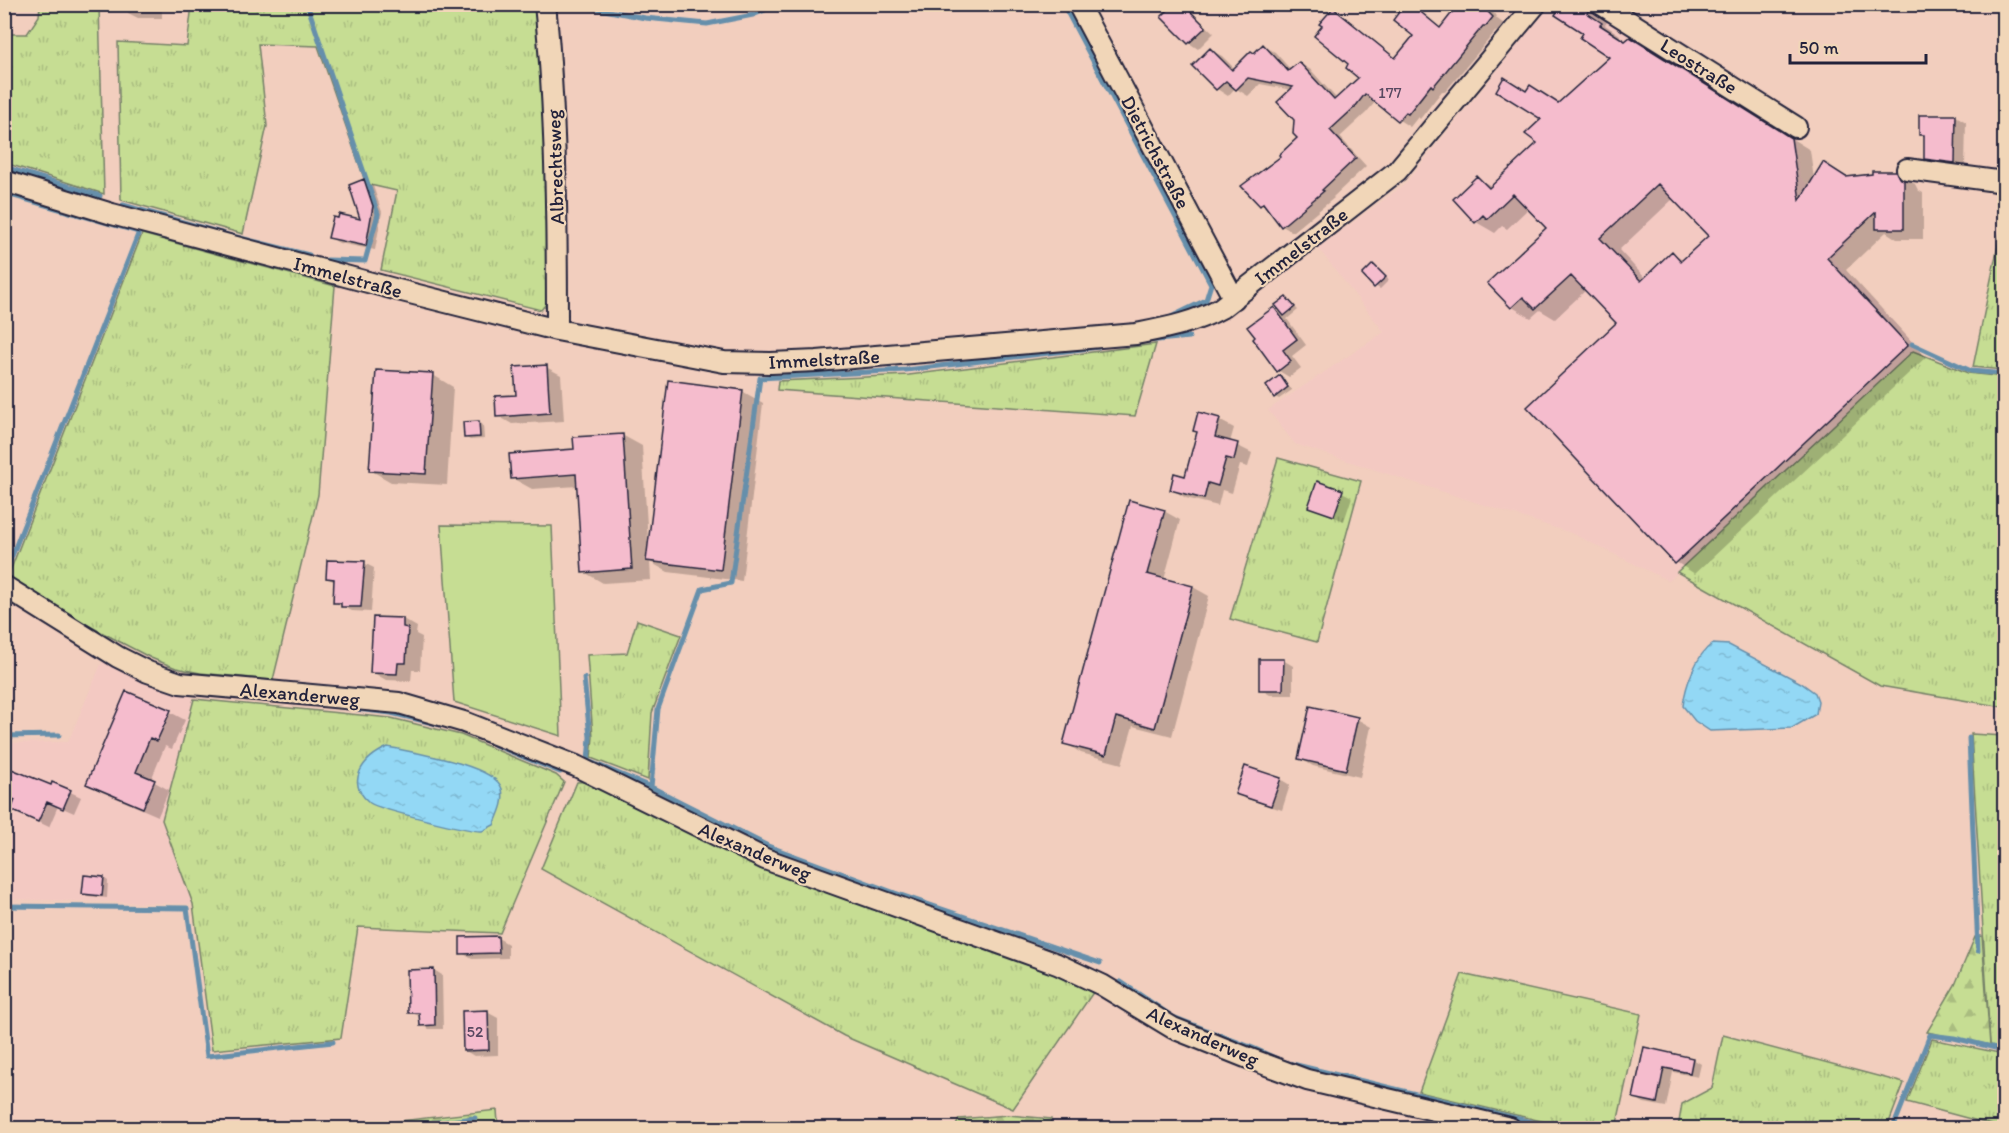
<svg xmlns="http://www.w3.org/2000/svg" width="2009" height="1133" viewBox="0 0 2009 1133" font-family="Itim,sans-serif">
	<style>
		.built { fill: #f3c9c2 }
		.grass { fill: url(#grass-tufts); stroke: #748067; stroke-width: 1.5 }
		.forest { fill: url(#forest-firs); stroke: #748067; stroke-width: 1.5 }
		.pitch { fill: #c6dd93; stroke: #748067; stroke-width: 1.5 }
		.water { fill: url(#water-ripples); stroke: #668fab; stroke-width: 1.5 }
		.shadow { fill: #0003; fill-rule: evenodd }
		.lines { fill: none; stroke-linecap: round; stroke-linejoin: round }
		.stream { stroke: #668fab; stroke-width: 5 }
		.building { fill: #f5bccd; stroke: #22223b; stroke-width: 1.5; fill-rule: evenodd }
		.street-casing { stroke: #22223b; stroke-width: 24 }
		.street { stroke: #f1d6b8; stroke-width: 20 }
		.labels { text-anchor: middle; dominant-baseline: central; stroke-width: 4.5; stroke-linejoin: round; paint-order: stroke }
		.number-label { font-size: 16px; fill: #574860 }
		.street-label { font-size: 20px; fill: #22223b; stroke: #f1d6b8 }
	</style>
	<defs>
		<pattern id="grass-tufts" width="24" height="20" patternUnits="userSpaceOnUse" patternTransform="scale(1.5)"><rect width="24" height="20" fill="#c6dd93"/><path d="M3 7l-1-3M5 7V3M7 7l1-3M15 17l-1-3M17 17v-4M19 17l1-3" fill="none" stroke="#aabd80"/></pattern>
		<pattern id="forest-firs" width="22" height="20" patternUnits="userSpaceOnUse" patternTransform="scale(1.5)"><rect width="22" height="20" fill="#c6dd93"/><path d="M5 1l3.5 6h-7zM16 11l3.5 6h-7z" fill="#aabd80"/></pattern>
		<pattern id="water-ripples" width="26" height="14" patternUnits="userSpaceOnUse" patternTransform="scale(1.5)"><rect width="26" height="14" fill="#93d8f5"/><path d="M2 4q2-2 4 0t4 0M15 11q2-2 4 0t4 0" fill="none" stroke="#7eb9d3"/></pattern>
	</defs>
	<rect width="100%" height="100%" fill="#f2cebe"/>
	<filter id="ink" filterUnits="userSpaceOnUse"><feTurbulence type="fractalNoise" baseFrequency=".0167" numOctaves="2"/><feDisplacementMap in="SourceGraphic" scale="12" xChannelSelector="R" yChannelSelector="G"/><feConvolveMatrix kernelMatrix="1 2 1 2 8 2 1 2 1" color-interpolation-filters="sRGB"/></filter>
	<g filter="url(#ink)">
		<path class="built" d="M 1551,5 L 1593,5 L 1793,128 L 1800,176 L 1854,236 L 1833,258 L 1914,344 L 1913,351 L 1669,581 L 1571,533 L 1295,444 L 1268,410 L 1384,332 L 1318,248 L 1404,185 Z
			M 104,657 L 177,689 L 194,699 L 162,820 L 193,904 L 5,899 L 5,743 L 68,742 Z"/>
		<path class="grass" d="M 40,5 L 99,5 L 104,194 L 5,163 L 5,34 L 27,34 L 39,16 Z
			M 192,5 L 540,5 L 551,298 L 541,310 L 381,270 L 397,191 L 366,184 L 318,46 L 258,44 L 267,126 L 243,234 L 121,200 L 118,42 L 187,46 Z
			M 2004,216 L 2004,370 L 1973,367 Z
			M 142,234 L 335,286 L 318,495 L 273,680 L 200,673 L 176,668 L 151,658 L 76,619 L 7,579 Z
			M 1156,344 L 1135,416 L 777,390 L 778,381 L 909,375 Z
			M 1913,351 L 1968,373 L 2004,377 L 2004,707 L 1880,686 L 1677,572 Z
			M 1278,458 L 1361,481 L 1317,642 L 1230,619 Z
			M 637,620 L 681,635 L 652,713 L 648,780 L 591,758 L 593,737 L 587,655 L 627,653 Z
			M 194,699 L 391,718 L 461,735 L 556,775 L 564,782 L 500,933 L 358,927 L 341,1038 L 212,1050 L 193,904 L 162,820 Z
			M 1971,734 L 2004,736 L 2004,1048 L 1990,1045 Z
			M 597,781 L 1054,969 L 1094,991 L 1013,1109 L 844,1036 L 541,869 L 577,782 Z
			M 1462,974 L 1641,1014 L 1616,1128 L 1571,1128 L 1419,1092 Z
			M 1723,1035 L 1904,1083 L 1887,1128 L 1678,1128 L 1682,1104 L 1712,1088 Z
			M 1932,1039 L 2004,1054 L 2004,1128 L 1907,1102 Z"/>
		<path class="forest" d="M 1982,936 L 1990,1045 L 1927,1032 L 1955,985 L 1975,937 Z
			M 497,1110 L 498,1123 L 457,1128 L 338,1128 Z
			M 1008,1115 L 1051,1119 L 1050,1128 L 955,1128 L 959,1119 Z"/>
		<path class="pitch" d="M 441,525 L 552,526 L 561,736 L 454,702 Z"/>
		<path class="water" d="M 1712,644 L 1729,645 L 1801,683 L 1815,693 L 1818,701 L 1816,714 L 1792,728 L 1710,731 L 1695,721 L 1683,706 C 1685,687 1696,655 1712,644 Z
			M 388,747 C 411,752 496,765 502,789 C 505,802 499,813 494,825 C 491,826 486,830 482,831 C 471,832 378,809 370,803 C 343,781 365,757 388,747 Z"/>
		<path class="shadow" d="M 162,4 L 162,18 L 138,18 L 128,13 L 128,4 Z
			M 1183,4 L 1214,33 L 1198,49 L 1189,43 L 1163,17 Z
			M 1410,4 L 1441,28 L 1482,4 L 1497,16 L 1496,18 L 1504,24 L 1498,31 L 1495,32 L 1445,92 L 1442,91 L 1420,119 L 1418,117 L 1410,127 L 1399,120 L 1376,101 L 1366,113 L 1340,137 L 1366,166 L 1333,197 L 1334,198 L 1293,232 L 1282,226 L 1270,210 L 1261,205 L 1283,157 L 1299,138 L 1292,90 L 1260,84 L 1248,96 L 1235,88 L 1228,96 L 1217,89 L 1210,50 L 1222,56 L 1235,69 L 1263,46 L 1275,52 L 1291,70 L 1299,63 L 1311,70 L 1337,99 L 1361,77 L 1350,64 L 1333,10 L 1344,16 L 1396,58 L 1415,36 Z
			M 1588,8 L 1608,21 L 1605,25 L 1620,35 L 1619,38 L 1626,42 L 1650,50 L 1810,150 L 1814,179 L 1847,178 L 1895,173 L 1915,184 L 1918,190 L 1923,193 L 1923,239 L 1897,239 L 1886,232 L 1846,270 L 1926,357 L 1695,574 L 1676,562 L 1618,323 L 1586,290 L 1555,319 L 1540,310 L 1531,318 L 1512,307 L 1548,228 L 1529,208 L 1507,229 L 1502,226 L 1495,233 L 1476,222 L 1477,178 L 1493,187 L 1539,143 L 1543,119 L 1527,92 L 1559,104 L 1611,56 L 1585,33 L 1557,14 ZM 1674,198 L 1710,236 L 1684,260 L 1673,253 L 1646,279 L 1619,250 Z
			M 1956,116 L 1966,122 L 1965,168 L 1936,164 L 1925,158 L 1925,137 L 1921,134 Z
			M 364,181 L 373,186 L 382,212 L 375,250 L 339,243 L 330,238 L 362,221 Z
			M 1373,266 L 1389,280 L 1380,289 L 1375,286 Z
			M 1286,298 L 1298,310 L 1287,319 L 1306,345 L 1292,356 L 1301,368 L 1289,377 L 1279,371 L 1255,339 L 1274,309 L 1285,315 Z
			M 546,367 L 561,375 L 564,421 L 512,424 L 498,416 Z
			M 433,375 L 453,387 L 447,485 L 391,482 L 370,470 Z
			M 1280,377 L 1292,390 L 1279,399 L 1275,397 Z
			M 742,391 L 763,403 L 742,581 L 668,572 L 650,562 L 651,580 L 603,583 L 584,572 L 578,486 L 532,489 L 512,478 L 575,451 L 622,435 L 642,446 L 648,541 L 650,541 Z
			M 1219,420 L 1234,428 L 1230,442 L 1252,453 L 1248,467 L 1240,465 L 1232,493 L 1222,490 L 1218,506 L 1186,498 L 1171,489 L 1186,478 Z
			M 479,422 L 483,425 L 484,439 L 470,440 L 465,437 Z
			M 1342,492 L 1352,497 L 1344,521 L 1309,506 Z
			M 1164,511 L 1180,520 L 1164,580 L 1193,587 L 1209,596 L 1172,736 L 1133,726 L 1122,764 L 1081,753 L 1065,743 Z
			M 364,563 L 374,568 L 371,612 L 352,611 L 334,602 L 335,582 L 327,578 Z
			M 403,619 L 417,627 L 416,634 L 422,637 L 420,670 L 412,670 L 411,681 L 386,680 L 372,672 Z
			M 1283,660 L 1293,666 L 1293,695 L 1270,695 L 1260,689 Z
			M 170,712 L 185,720 L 172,749 L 165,746 L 151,780 L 169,790 L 158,816 L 102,792 L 88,783 Z
			M 1357,719 L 1371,727 L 1360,777 L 1313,766 L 1299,758 Z
			M 4,768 L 51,787 L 53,784 L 81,797 L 74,813 L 58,806 L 49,827 L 13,810 L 17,800 L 4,795 Z
			M 1280,779 L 1290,785 L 1282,810 L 1247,799 L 1237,793 Z
			M 104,878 L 108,881 L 107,898 L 88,896 L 83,894 Z
			M 498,938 L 508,944 L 508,958 L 472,959 L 462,953 Z
			M 434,970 L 442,975 L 443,1029 L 429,1029 L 421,1025 L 421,1017 L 410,1012 Z
			M 487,1012 L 498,1018 L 498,1055 L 474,1056 L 464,1050 Z
			M 1645,1049 L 1693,1059 L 1701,1064 L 1698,1077 L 1673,1072 L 1666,1107 L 1644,1103 L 1635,1098 Z"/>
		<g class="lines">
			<path class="stream" d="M 307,4 L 378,214 L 365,261 L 327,260
				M 574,4 L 645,18 L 707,24 L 753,15 L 779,4
				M 1063,4 L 1211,284 L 1206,300 L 1171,317
				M 4,167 L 100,196
				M 4,193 L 139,232 L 4,576
				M 123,205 L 228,235 L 309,255
				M 1147,341 L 1189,337
				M 1912,344 L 1971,371 L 2004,374
				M 584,678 L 590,737 L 588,761 L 651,787 L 768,846 L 895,893 L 1100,963
				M 356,709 L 391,713 L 441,725
				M 4,736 L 59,735
				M 1969,738 L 1978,951
				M 495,745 L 560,772
				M 651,787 L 658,709 L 702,589 L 731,583 L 760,378 L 906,370 L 1099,347
				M 4,906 L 187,908 L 207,1056 L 333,1042
				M 1121,982 L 1173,1017 L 1253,1048 L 1284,1062 L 1556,1128
				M 389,1128 L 475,1118
				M 1893,1128 L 1930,1035 L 1954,1038 L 2004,1050"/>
		</g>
		<path class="building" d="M 1174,4 L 1183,4 L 1206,27 L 1188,44 L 1161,17 Z
			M 1405,4 L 1411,4 L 1440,28 L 1458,5 L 1461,4 L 1490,4 L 1486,10 L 1493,17 L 1486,26 L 1483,26 L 1433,87 L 1431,85 L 1408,114 L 1406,112 L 1398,121 L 1365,94 L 1355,107 L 1330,130 L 1356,158 L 1322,190 L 1324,191 L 1281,227 L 1263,203 L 1260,206 L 1241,186 L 1280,157 L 1279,155 L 1297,138 L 1293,134 L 1294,120 L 1277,102 L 1293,87 L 1248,78 L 1236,90 L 1226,81 L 1216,90 L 1192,66 L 1210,48 L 1232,70 L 1251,51 L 1254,53 L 1263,44 L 1288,71 L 1299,62 L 1334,100 L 1358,78 L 1346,68 L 1348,64 L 1314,36 L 1322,26 L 1319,24 L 1333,8 L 1395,58 L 1413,36 L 1393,20 Z
			M 1562,4 L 1589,4 L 1590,8 L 1587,13 L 1602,23 L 1600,25 L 1625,41 L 1630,37 L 1791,138 L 1800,200 L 1823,162 L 1846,177 L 1872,174 L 1872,171 L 1896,171 L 1899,178 L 1904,180 L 1904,229 L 1876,229 L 1876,212 L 1827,258 L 1908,345 L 1675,564 L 1527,407 L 1616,323 L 1571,276 L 1535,309 L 1523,297 L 1511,308 L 1487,283 L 1546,228 L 1513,194 L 1487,219 L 1483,215 L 1475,223 L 1453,199 L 1477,176 L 1489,188 L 1537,143 L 1525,134 L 1541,119 L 1496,91 L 1504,77 L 1526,91 L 1530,85 L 1558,103 L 1609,57 L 1580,38 L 1583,33 L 1555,15 ZM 1658,184 L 1708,236 L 1681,261 L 1672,251 L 1641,281 L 1600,238 Z
			M 1919,115 L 1956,115 L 1955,163 L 1924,159 L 1924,135 L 1919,135 Z
			M 364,179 L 373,206 L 366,246 L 328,238 L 333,217 L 338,218 L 339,214 L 360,219 L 349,185 Z
			M 1373,264 L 1386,277 L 1374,288 L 1362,275 Z
			M 1286,297 L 1295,307 L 1284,316 L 1275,305 Z
			M 1274,307 L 1297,339 L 1283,350 L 1291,361 L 1277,372 L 1253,339 L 1255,337 L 1247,327 Z
			M 547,365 L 550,413 L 496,417 L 495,396 L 516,395 L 514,367 Z
			M 376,370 L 433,373 L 426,474 L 369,471 Z
			M 1280,375 L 1288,387 L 1274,398 L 1266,386 Z
			M 668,380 L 743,390 L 721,570 L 646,561 Z
			M 1198,412 L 1220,418 L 1215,437 L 1238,443 L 1234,460 L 1226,458 L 1218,486 L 1208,483 L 1204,499 L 1170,490 L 1174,473 L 1185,476 L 1197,432 L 1193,431 Z
			M 479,421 L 480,437 L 464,438 L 463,422 Z
			M 623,434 L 632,569 L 582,573 L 576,474 L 511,479 L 509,454 L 574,449 L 573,437 Z
			M 1317,481 L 1343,490 L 1334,516 L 1308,507 Z
			M 1129,500 L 1165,510 L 1147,574 L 1193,586 L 1155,728 L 1116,717 L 1106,755 L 1063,744 Z
			M 327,560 L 365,561 L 361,607 L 341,607 L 341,603 L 333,603 L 334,579 L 326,578 Z
			M 373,617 L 403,618 L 403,627 L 408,628 L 406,663 L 398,663 L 397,674 L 370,673 Z
			M 1259,659 L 1284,659 L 1283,690 L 1259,690 Z
			M 126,691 L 171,710 L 157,741 L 150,738 L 136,772 L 155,780 L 143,808 L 86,784 Z
			M 1310,706 L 1358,717 L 1346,770 L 1298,759 Z
			M 4,766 L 51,785 L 52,782 L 71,790 L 63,809 L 47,802 L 38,822 L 11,810 L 15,800 L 4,795 Z
			M 1245,766 L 1281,778 L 1271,806 L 1235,794 Z
			M 84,875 L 104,877 L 102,896 L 82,894 Z
			M 498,936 L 499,953 L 460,954 L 460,937 Z
			M 434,969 L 435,1025 L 420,1026 L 419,1013 L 408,1013 L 407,970 Z
			M 488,1010 L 489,1050 L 463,1051 L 462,1011 Z
			M 1644,1047 L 1693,1058 L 1690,1073 L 1664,1068 L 1657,1103 L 1633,1098 Z"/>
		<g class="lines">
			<g class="street-casing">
				<path id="street" d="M 545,4 C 556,113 557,221 557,330
					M 1078,4 L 1234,299
					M 1601,4 L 1796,127
					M 1907,169 L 2004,182
					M 4,181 L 112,214 L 398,290 L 557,330 L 724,362 L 771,363 L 817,361 L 1136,334 C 1166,328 1194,323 1221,308 L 1397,171 L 1536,4
					M 4,586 L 118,657 L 148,672 L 180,683 L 399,703 L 464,722 L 576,766 L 765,859 L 1057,964 L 1102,985 L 1173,1028 L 1248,1058 L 1307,1080 L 1510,1128"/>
			</g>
			<use href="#street" class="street"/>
		</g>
	</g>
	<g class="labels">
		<g class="number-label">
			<text x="1390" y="92">177</text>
			<text x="475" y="1031">52</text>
		</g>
		<g class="street-label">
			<text transform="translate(1699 66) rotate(32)">Leostraße</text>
			<text transform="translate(1156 152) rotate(62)">Dietrichstraße</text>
			<text transform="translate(555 167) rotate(-92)">Albrechtsweg</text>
			<text transform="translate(1301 246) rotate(-38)">Immelstraße</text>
			<text transform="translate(348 277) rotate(15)">Immelstraße</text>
			<text transform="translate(824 359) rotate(-3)">Immelstraße</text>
			<text transform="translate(300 694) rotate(5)">Alexanderweg</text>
			<text transform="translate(755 851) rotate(23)">Alexanderweg</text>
			<text transform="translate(1203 1036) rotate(24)">Alexanderweg</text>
		</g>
	</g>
	<rect width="2009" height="1133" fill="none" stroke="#f1d6b8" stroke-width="24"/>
	<rect x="12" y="12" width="1985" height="1109" fill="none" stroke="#22223b" stroke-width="2" filter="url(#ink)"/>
	<path d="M1790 54v9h136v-9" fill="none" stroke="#22223b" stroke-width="3"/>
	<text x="1799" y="54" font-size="18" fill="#22223b" stroke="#f1d6b8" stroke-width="4.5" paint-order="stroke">50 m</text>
</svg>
